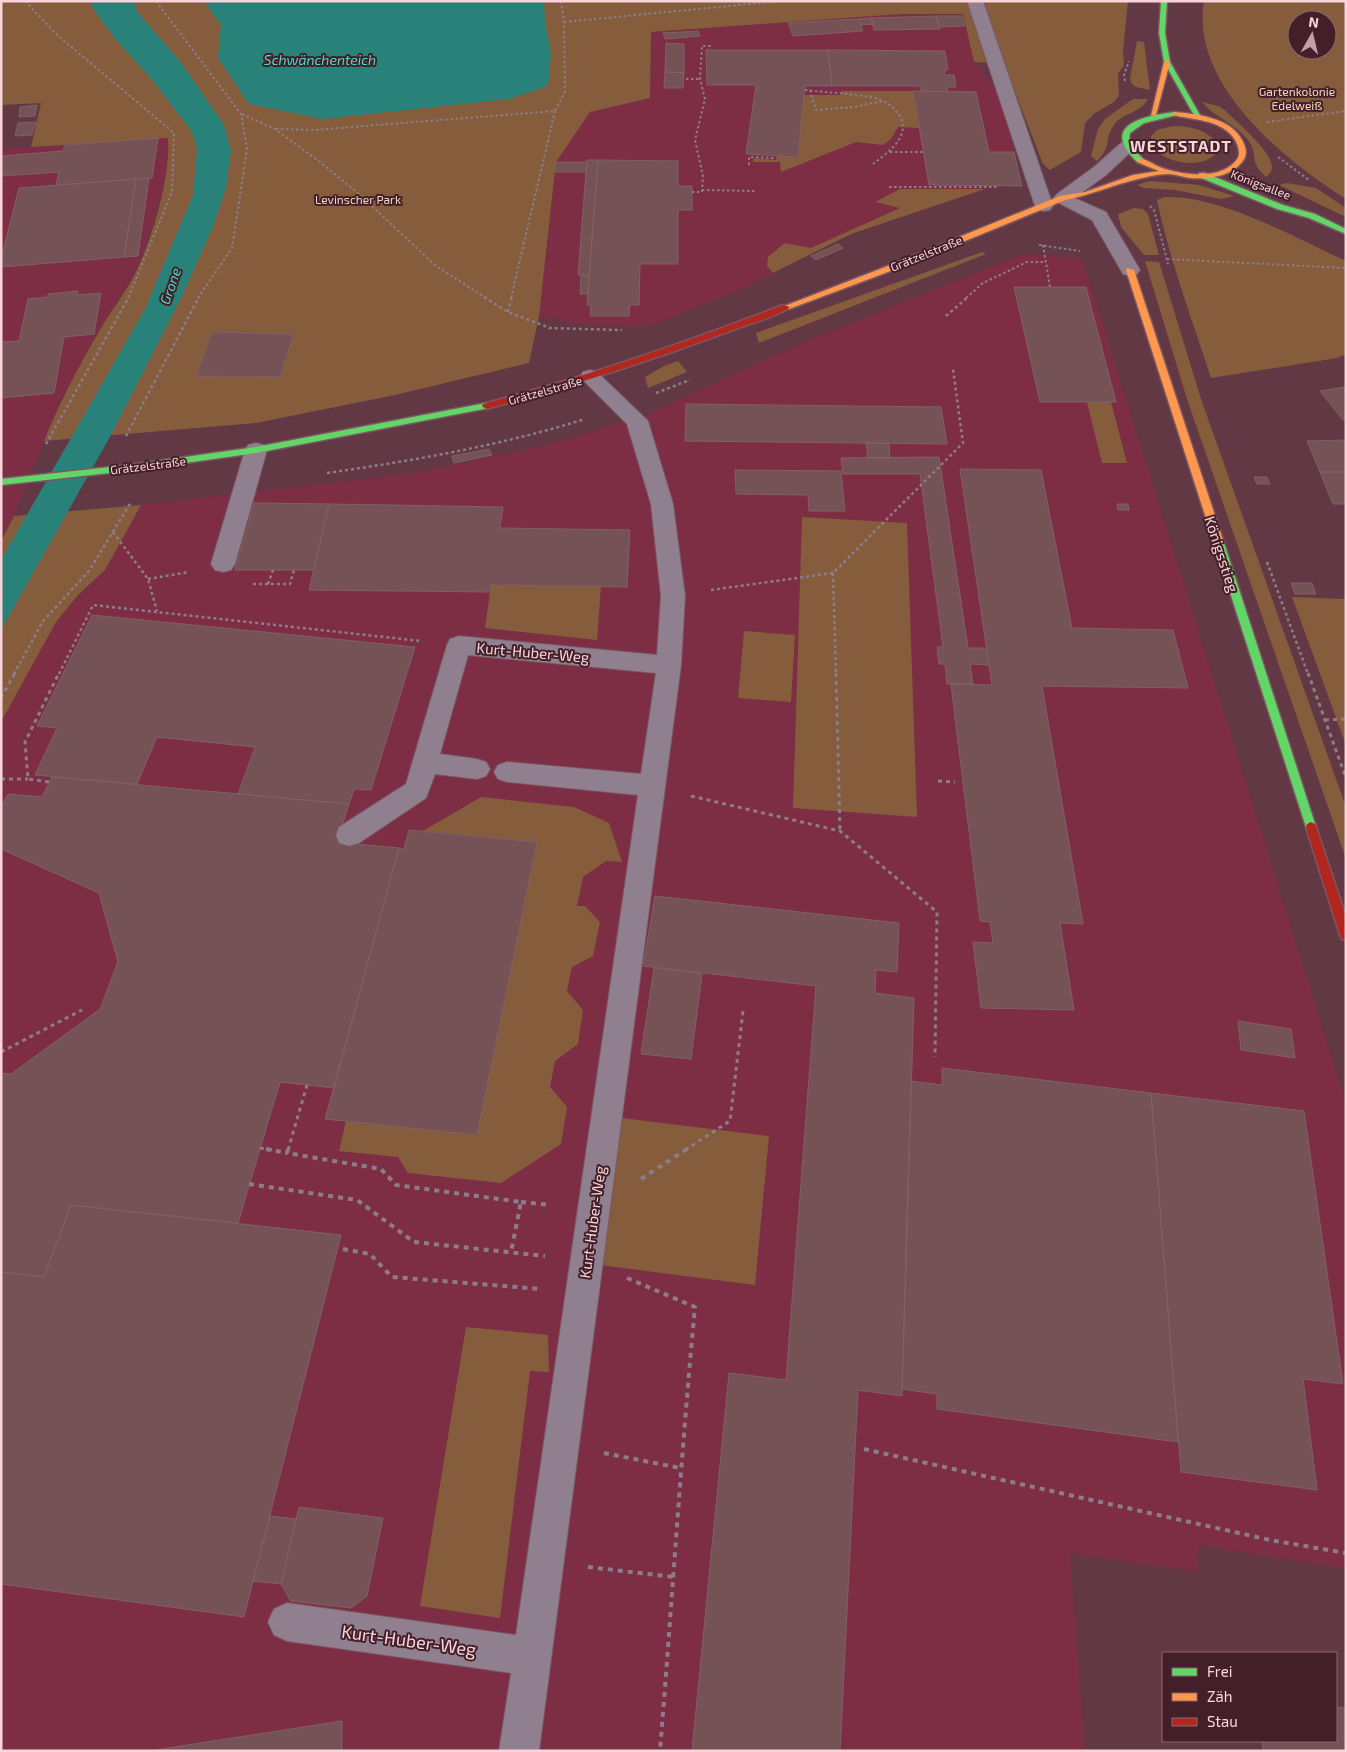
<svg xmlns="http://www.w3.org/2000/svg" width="1347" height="1752" viewBox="0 0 1347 1752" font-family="'Exo 2',sans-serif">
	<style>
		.built { fill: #7d2e45 }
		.green { fill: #855d3d; fill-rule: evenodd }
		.water { fill: #298279 }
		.building { fill: #745256; stroke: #826064 }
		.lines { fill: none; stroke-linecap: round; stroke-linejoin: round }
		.lane-casing { stroke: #7a5762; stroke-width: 2 }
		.street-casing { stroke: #7a5762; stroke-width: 2 }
		.fast-casing { stroke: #7a5762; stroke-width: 3 }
		.slow-casing { stroke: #7a5762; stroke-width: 3 }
		.jam-casing { stroke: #7a5762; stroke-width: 3 }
		.path-far3 { stroke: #8d7d88; stroke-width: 2; stroke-dasharray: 2.5 2.5; stroke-linecap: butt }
		.path-far2 { stroke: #8d7d88; stroke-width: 2.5; stroke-dasharray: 3 3; stroke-linecap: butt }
		.path-far1 { stroke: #8d7d88; stroke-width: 3; stroke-dasharray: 4 4; stroke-linecap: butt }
		.path { stroke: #8d7d88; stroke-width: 4; stroke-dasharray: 5 5; stroke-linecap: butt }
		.lane { fill: #907f8f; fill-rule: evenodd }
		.street { fill: #907f8f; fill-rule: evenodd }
		.fast { fill: #63d668; fill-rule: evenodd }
		.slow { fill: #ff974d; fill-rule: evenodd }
		.jam { fill: #b3261e; fill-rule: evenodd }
		.labels { text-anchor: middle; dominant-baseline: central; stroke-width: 4; stroke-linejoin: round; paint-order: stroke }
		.far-park-label { font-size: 12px; fill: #f5d8bd; stroke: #432029 }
		.far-street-label { font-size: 12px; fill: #fad4db; stroke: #432029 }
		.far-water-label { font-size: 14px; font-style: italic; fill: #4ed9ca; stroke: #432029 }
		.street-label { font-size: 15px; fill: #fad4db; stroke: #432029 }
		.far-district-label { font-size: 16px; font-weight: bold; letter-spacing: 1px; fill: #fad4db; stroke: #432029 }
		.near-street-label { font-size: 18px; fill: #fad4db; stroke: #432029 }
	</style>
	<rect width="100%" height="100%" fill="#623845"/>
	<path class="built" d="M 901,14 L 963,14 L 974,62 L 1000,92 L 1022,186 L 999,185 L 985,189 L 851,234 L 743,288 L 650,326 L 585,325 L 539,316 L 556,162 L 590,111 L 650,98 L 651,32 Z
		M 168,137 L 170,156 L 162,195 L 137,270 L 96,335 L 60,402 L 14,516 L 1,541 L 1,149 Z
		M 1022,254 L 1082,258 L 1346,1103 L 1346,1569 L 1197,1545 L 1199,1572 L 1070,1553 L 1085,1751 L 1,1751 L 1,722 L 56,622 L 78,595 L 105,570 L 141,505 L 415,473 L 539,447 L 645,416 L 774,355 Z"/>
	<path class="green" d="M 1,1 L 1128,1 L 1123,51 L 1124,65 L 1118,74 L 1119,96 L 1114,102 L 1095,113 L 1085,123 L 1081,152 L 1050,170 L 1043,164 L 1004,64 L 974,62 L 963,14 L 901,14 L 651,32 L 650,98 L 590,112 L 556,162 L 539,316 L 529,363 L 395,395 L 256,423 L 44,441 C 59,404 77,369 97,335 C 109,313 126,293 137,270 C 153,235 171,176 168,138 L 31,147 L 41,103 L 1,105 Z
		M 1204,1 L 1346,1 L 1346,199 C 1283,159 1190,84 1204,1 ZM 1297,20 L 1327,20 L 1327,50 L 1297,50 Z
		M 1137,41 L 1144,42 L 1150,90 L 1136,87 L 1131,83 L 1130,78 Z
		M 841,91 L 913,91 L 920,128 L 898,127 L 891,139 L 883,145 L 856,142 L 781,172 L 780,162 L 753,162 L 754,158 L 776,160 L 777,156 L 798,157 L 804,95 L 841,95 Z
		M 1133,99 L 1148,99 C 1138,115 1123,112 1114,125 C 1104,138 1112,147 1097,161 L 1091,156 L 1098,129 L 1105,119 Z
		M 1202,102 L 1218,106 L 1225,110 C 1236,122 1272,151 1272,167 C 1272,172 1269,174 1266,177 C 1248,161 1259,155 1248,140 C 1236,124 1215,118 1202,102 Z
		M 1173,126 C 1188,126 1206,129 1216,142 L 1217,152 C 1203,171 1164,163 1151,146 L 1151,136 L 1157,130 Z
		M 1150,181 L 1199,185 L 1234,196 L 1221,199 L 1175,190 L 1144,188 L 1137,185 Z
		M 1287,183 L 1316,188 L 1346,208 L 1346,217 L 1279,185 Z
		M 900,189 L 985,189 L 851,234 L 773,273 L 767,266 L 768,257 L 785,243 L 811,248 L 900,208 L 875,202 Z
		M 1164,197 C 1221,195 1293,237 1346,261 L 1346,354 L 1337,358 L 1211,378 C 1192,320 1170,261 1157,200 Z
		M 1134,208 L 1143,209 L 1148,214 L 1159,255 L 1144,255 L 1121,227 L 1118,214 Z
		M 982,252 L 986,254 L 759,343 L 756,333 Z
		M 1145,261 L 1159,262 L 1201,399 L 1346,807 L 1346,859 L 1187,399 Z
		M 678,361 L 687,372 L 648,388 L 645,377 L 664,366 Z
		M 1087,402 L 1111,402 L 1127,463 L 1102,463 Z
		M 141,505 L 105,570 L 78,595 L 56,622 L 1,722 L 1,541 L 14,516 Z
		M 802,517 L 907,523 L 917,817 L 793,808 Z
		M 491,585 L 601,586 L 597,640 L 485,628 Z
		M 1292,597 L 1346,599 L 1346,745 Z
		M 744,631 L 795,635 L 791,702 L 738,698 Z
		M 481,797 L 574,807 L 609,823 L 622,862 L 606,861 L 583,877 L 577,906 L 585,906 L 600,922 L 593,956 L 572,967 L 567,991 L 583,1010 L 578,1044 L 555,1061 L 550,1087 L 567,1107 L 561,1144 L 501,1183 L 408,1173 L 398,1157 L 339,1151 L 346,1121 L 477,1135 L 537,842 L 423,831 Z
		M 622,1118 L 769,1136 L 755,1285 L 600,1265 Z
		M 466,1327 L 548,1335 L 549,1372 L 530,1371 L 500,1618 L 420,1606 Z"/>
	<path class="water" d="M 90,1 L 134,1 L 137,12 L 180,61 L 224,125 L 231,151 L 226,188 L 212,229 L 183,294 L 111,435 L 1,630 L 1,560 L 145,309 L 193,195 L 197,149 L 192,132 L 149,76 L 116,40 L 96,13 Z
		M 204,1 L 544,1 L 545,23 L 551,53 L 548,86 L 509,99 L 322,119 L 249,104 L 218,58 L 221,25 Z"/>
	<path class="building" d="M 936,16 L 940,29 L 874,30 L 871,18 Z
		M 936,16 L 962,16 L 965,26 L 940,27 Z
		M 871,18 L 873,24 L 861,25 L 858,19 Z
		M 858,19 L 863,31 L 793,36 L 788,23 Z
		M 698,31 L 700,36 L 665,39 L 663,33 Z
		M 666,43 L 684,44 L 684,73 L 665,72 Z
		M 706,50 L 828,50 L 832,86 L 805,86 L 798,157 L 746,154 L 756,85 L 707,85 Z
		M 828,50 L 945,51 L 948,70 L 944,70 L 945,75 L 954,75 L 956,87 L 947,87 L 948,92 L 921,91 L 920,86 L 832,86 Z
		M 665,72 L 684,73 L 683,88 L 664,88 Z
		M 913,91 L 976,92 L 989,152 L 1014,152 L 1022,186 L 929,185 Z
		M 37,105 L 35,116 L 19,117 L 20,107 Z
		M 36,122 L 32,135 L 15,136 L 18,123 Z
		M 158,138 L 152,178 L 56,185 L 59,172 L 1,176 L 1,156 L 63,151 L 65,145 Z
		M 587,160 L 598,160 L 590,264 L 589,276 L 578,275 Z
		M 598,160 L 678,161 L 678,186 L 692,186 L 692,210 L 678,210 L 678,264 L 640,264 L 639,305 L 630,305 L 629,316 L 590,316 L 591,305 L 587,305 Z
		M 556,162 L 587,162 L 586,172 L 555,172 Z
		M 149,178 L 138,256 L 124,257 L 136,179 Z
		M 136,179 L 124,257 L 1,267 L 1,259 L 19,188 Z
		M 838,244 L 843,248 L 816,260 L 811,256 Z
		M 581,275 L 589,276 L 588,294 L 580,294 Z
		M 1014,287 L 1086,287 L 1116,402 L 1040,402 Z
		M 78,291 L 77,295 L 101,293 L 94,334 L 64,337 L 54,393 L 1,398 L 1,342 L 19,341 L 28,299 L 48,297 L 48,294 Z
		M 212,332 L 294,334 L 280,377 L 196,376 Z
		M 1346,387 L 1346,420 L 1343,420 L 1320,391 Z
		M 686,404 L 941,407 L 947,444 L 685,441 Z
		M 1346,440 L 1346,472 L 1320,472 L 1307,441 Z
		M 866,443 L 889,443 L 890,458 L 868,458 Z
		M 489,449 L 492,455 L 454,463 L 452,456 Z
		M 939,457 L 968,648 L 986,648 L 989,665 L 970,664 L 973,684 L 947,684 L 945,664 L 939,664 L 937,647 L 943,647 L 920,474 L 843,474 L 841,458 Z
		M 960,469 L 1041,470 L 1072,628 L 1173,630 L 1188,688 L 1042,686 L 1083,924 L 1060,923 L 1074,1010 L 981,1008 L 973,942 L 993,943 L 990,922 L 980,921 L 951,684 L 992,685 Z
		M 735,470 L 841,471 L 845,511 L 809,511 L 808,495 L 736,494 Z
		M 1320,472 L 1346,472 L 1346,504 L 1333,504 Z
		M 1254,477 L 1267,477 L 1270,484 L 1257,484 Z
		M 254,503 L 329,504 L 314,570 L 235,570 Z
		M 329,504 L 503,507 L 500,528 L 630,530 L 627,587 L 491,585 L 490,592 L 309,590 Z
		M 1117,504 L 1128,504 L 1129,510 L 1118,510 Z
		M 1291,583 L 1312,583 L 1316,594 L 1295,594 Z
		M 92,615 L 415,647 L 371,790 L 354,789 L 349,804 L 238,794 L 255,747 L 157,737 L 137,784 L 35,775 L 57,728 L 37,726 Z
		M 52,777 L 349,804 L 342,826 L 356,844 L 399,848 L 334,1088 L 280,1082 L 238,1223 L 71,1205 L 44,1277 L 1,1272 L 1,1073 L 11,1074 L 100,1009 L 118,962 L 99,893 L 1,849 L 1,808 L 8,794 L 42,797 Z
		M 409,830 L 537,842 L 477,1135 L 325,1119 L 399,848 L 404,849 Z
		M 655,896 L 899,923 L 897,972 L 876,970 L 875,993 L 914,998 L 902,1396 L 858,1390 L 840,1751 L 692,1751 L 729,1373 L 786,1380 L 816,986 L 643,966 Z
		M 654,968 L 702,974 L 691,1059 L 641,1054 Z
		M 1238,1021 L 1291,1029 L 1295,1058 L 1241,1050 Z
		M 942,1068 L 1151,1093 L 1178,1442 L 937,1409 L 937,1394 L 902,1389 L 911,1081 L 942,1085 Z
		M 1151,1093 L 1304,1111 L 1343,1384 L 1303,1379 L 1317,1490 L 1181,1472 Z
		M 71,1205 L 341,1235 L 244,1617 L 1,1584 L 1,1272 L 44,1277 Z
		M 299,1507 L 383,1518 L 367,1596 L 351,1608 L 291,1601 L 281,1584 Z
		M 270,1516 L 296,1519 L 281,1584 L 253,1581 Z
		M 1336,1707 L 1346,1708 L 1346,1751 L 1263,1751 L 1262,1741 L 1336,1741 Z
		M 342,1721 L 342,1751 L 149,1751 Z"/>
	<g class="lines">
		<g class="lane-casing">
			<path id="lane" d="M 967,1 L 983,1 L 1053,206 L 1050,210 L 1044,211 L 1038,210 L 1035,206 Z
				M 1063,193 L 1106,212 L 1140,270 L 1137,274 L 1130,276 L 1123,274 L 1092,220 L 1057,202 L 1054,198 L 1057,194 Z
				M 590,370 L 597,372 L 648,421 L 673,504 L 685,596 L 681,665 L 539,1751 L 499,1751 L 511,1673 L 287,1641 L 274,1635 L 268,1622 L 274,1609 L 287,1603 L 516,1635 L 638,795 L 507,782 L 498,779 L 494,772 L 498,765 L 507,762 L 641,774 L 656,673 L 468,655 L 440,754 L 477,759 L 486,762 L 490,769 L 486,776 L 477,779 L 435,774 L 426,798 L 359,843 L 349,846 L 339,843 L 336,835 L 339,827 L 406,784 L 447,645 L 450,639 L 459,636 L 657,655 L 661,596 L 651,504 L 627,424 L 580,377 L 583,372 Z
				M 256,443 L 264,445 L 267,450 L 235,564 L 231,570 L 223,572 L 215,570 L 211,564 L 245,450 L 248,445 Z"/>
		</g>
		<g class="street-casing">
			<path id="street" d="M 1127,142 L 1133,143 L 1136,147 L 1106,175 L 1069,202 L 1063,203 L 1057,202 L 1054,198 L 1057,194 L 1094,167 L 1121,143 Z"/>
		</g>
		<g class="fast-casing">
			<path id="fast" d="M 1161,1 L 1167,1 L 1165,33 L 1170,62 L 1201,117 L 1200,118 L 1195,117 L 1164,62 L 1159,33 Z
				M 1175,112 L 1178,114 L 1177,115 L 1144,123 L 1130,133 C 1127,146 1136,151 1144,160 L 1143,162 L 1137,162 C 1099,125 1143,116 1175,112 Z
				M 1199,173 L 1205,173 L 1283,205 L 1315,214 L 1346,229 L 1346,234 L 1309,218 L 1277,209 L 1199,177 Z
				M 486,403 L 489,404 L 489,408 L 256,453 L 128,471 L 1,485 L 1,479 L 128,465 L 256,447 Z
				M 1219,540 L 1224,543 L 1316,827 L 1315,830 L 1307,830 L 1306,827 L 1214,543 Z"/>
		</g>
		<g class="slow-casing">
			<path id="slow" d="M 1167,60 L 1170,62 L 1156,115 L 1151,116 L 1164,62 Z
				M 1175,112 C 1196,114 1224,117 1238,134 C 1244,142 1250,153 1242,162 C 1230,177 1209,179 1190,178 C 1183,177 1175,174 1168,174 C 1158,174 1147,177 1138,179 C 1113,185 1090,195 1065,200 L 904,266 L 789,309 L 782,307 L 898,262 L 1060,196 L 1085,192 L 1133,175 L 1159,171 L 1137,162 L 1137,158 C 1145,158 1154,165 1162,168 C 1183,175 1223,181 1238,158 C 1241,152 1237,142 1233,137 C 1219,119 1193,120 1173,115 L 1172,114 Z
				M 1127,268 L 1134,270 L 1224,543 L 1222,545 L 1216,545 L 1214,543 L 1126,270 Z"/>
		</g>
		<g class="jam-casing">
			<path id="jam" d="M 783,305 L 790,307 C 779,316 745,325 730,331 C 650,361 569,387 486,409 L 482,406 L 483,404 C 585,377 684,343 783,305 Z
				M 1311,822 L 1315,824 L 1346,917 L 1346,940 L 1342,939 L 1340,935 L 1306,827 L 1307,824 Z"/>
		</g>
		<path class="path-far3" d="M 25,1 L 57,35 L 174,133 L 172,192 L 128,298
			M 156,1 L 241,114 L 247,149 L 232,248 L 198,298
			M 564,22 L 780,1
			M 686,79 L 700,79
			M 1125,81 L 1124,75 L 1129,61
			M 805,90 C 828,93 852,93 874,98 C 889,101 907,116 902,133 C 898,146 883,156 873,164
			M 810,90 L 816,110 L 853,107 L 883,101
			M 242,114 L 275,129 L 320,162 L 359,194 L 436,266 L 486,298
			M 1267,122 L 1346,111
			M 276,129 L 314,130 L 555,111 L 565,92 L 564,22 L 561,1
			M 890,152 L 924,152
			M 1278,157 L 1309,180
			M 749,165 L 749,157 L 773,158 L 773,156
			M 889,187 L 998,187
			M 702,190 L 756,191
			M 692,192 L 702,192 L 703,176 L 695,140 L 705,99 L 700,79 L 702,46 L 712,46
			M 1150,206 L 1154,210 L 1168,264
			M 1039,245 L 1080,251
			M 1043,245 L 1050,287
			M 1167,259 L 1346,268
			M 511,298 L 555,111
			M 966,298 L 983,283 L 1027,262 L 1046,262"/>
		<path class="path-far2" d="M 484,297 L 508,312 L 550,328 L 622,330
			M 508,312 L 512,297
			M 946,316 L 968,297
			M 656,393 L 690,380
			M 126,436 L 199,297
			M 46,444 L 129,297
			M 327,473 C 416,460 499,446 585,419
			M 113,532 L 148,579 L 157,611
			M 1267,562 L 1308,674
			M 833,573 L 836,674
			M 148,579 L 189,572
			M 253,584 L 290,584 L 294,570
			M 268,584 L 273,570
			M 711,590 L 833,573 L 963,443 L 953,369
			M 14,674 L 43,621 L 89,571 L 131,502
			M 59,674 L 93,605 L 421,641"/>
		<path class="path-far1" d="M 836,673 L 840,831
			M 1308,673 L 1346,778
			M 1,698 L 15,673
			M 1325,720 L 1346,719
			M 1,779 L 28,779
			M 938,781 L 955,782
			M 49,782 L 28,779 L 25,742 L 59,673
			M 691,796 L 840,831 L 937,912 L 935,1057
			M 1,1052 L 82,1010
			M 260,1148 L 273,1150
			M 288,1150 L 307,1085
			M 685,1150 L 730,1121 L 743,1011"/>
		<path class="path" d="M 266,1149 L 287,1153
			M 288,1149 L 287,1153 L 381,1169 L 396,1185 L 521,1202 L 511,1252
			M 641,1179 L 687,1149
			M 249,1184 L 357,1200 L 414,1242 L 545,1256
			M 521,1202 L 551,1205
			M 343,1249 L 370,1254 L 392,1277 L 541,1289
			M 627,1278 L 695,1307 C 681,1455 672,1603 660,1751
			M 864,1449 L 1270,1540 L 1346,1553
			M 604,1453 L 680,1468
			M 588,1567 L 674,1577"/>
		<use href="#lane" class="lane"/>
		<use href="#street" class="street"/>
		<use href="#fast" class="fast"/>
		<use href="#slow" class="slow"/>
		<use href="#jam" class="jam"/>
	</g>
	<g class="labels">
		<g class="far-park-label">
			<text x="1297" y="91">Gartenkolonie<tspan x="1297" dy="14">Edelweiß</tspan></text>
			<text x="358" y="199">Levinscher Park</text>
		</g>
		<g class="far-street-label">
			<text transform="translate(1261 184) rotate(21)">Königsallee</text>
			<text transform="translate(926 253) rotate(-22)">Grätzelstraße</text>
			<text transform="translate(545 390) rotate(-16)">Grätzelstraße</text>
			<text transform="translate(148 465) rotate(-7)">Grätzelstraße</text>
		</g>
		<g class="far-water-label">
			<text x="320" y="59">Schwänchenteich</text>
			<text transform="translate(170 286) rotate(-71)">Grone</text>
		</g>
		<g class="street-label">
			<text transform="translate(1222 554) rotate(72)">Königsstieg</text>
			<text transform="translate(533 652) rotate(5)">Kurt-Huber-Weg</text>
			<text transform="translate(592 1222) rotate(-82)">Kurt-Huber-Weg</text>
		</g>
		<g class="far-district-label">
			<text x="1181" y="145">WESTSTADT</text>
		</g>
		<g class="near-street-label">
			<text transform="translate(409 1640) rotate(8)">Kurt-Huber-Weg</text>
		</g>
	</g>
	<rect width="1347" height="1752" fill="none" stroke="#fad4db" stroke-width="5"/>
	<rect x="1162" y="1652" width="175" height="90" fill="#432029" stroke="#8c6870"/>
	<rect x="1172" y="1668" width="25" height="8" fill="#63d668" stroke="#8c6870"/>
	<text x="1207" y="1677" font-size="15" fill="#fad4db">Frei</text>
	<rect x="1172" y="1693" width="25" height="8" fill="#ff974d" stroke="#8c6870"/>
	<text x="1207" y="1702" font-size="15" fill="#fad4db">Zäh</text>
	<rect x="1172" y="1718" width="25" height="8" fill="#b3261e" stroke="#8c6870"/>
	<text x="1207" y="1727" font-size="15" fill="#fad4db">Stau</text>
	<g transform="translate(1312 35) rotate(8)"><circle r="24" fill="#432029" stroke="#8c6870"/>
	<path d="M0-4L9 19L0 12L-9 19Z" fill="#c59da6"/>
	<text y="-8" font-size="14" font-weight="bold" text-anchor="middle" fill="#fad4db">N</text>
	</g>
</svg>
